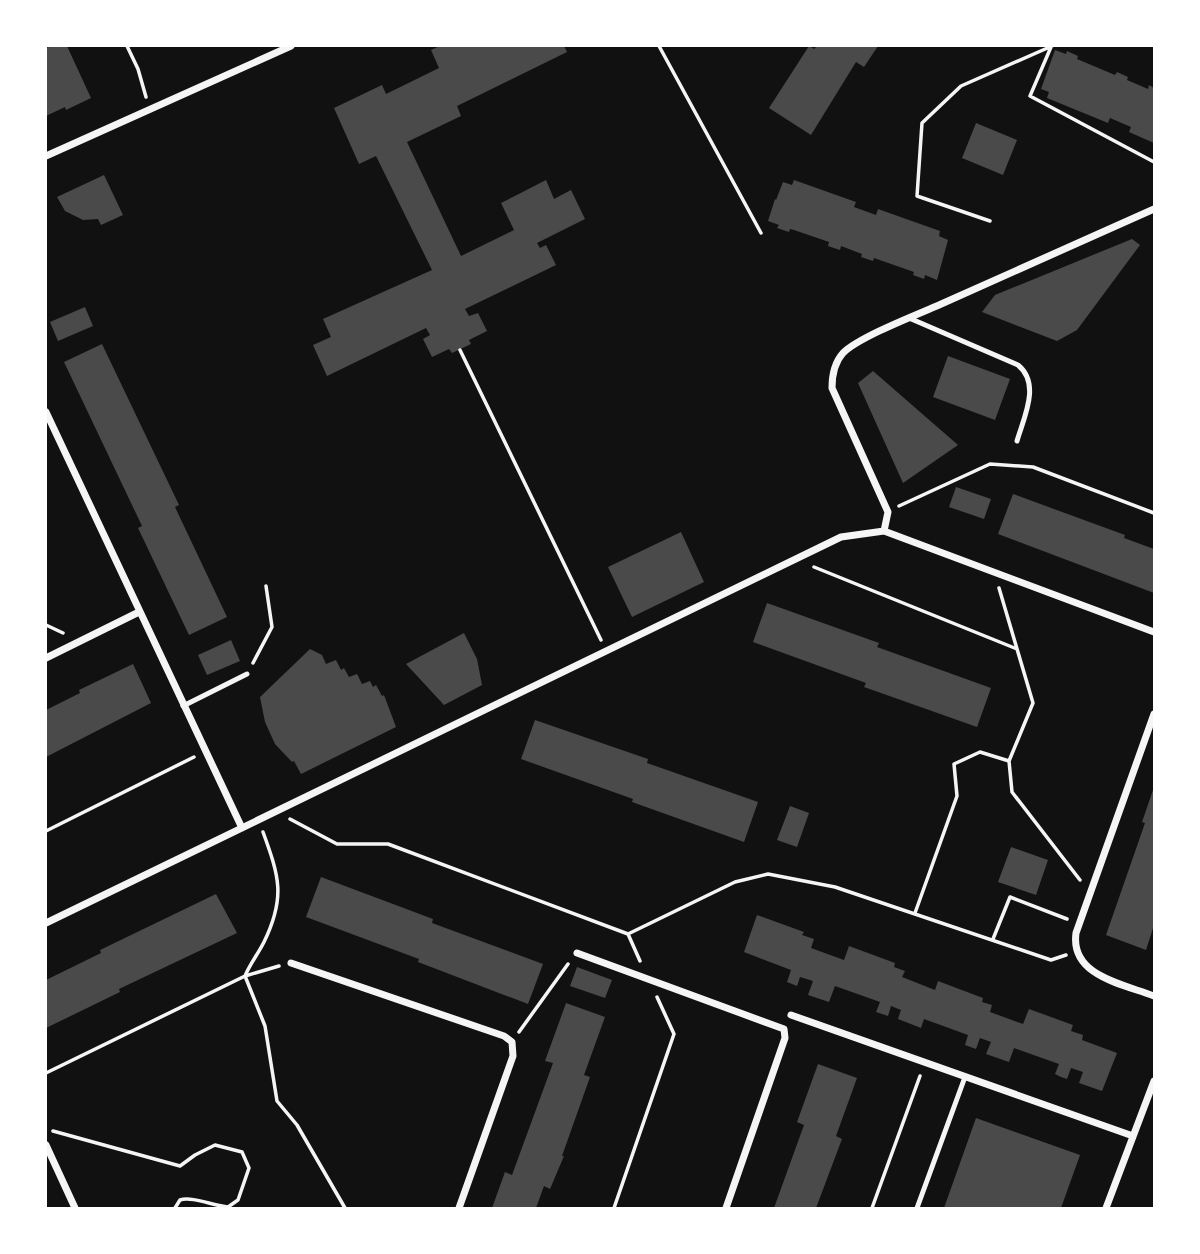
<svg xmlns="http://www.w3.org/2000/svg" width="1200" height="1254" viewBox="0 0 1200 1254" font-family="'Nunito Sans',sans-serif">
	<style>
		.building { fill: #4a4a4a }
		.lines { fill: none; stroke-linecap: round; stroke-linejoin: round }
		.path { stroke: #f5f5f5; stroke-width: 3.5 }
		.service { stroke: #f5f5f5; stroke-width: 5 }
		.minor { stroke: #f5f5f5; stroke-width: 7 }
	</style>
	<rect width="100%" height="100%" fill="#111"/>
	<path class="building" d="M 52,46 L 67,46 L 91,98 L 66,110 L 65,107 L 46,116 L 46,48 Z
		M 440,46 L 564,46 L 567,52 L 457,106 L 461,116 L 407,142 L 461,256 L 514,230 L 501,203 L 546,180 L 554,199 L 571,190 L 585,219 L 537,243 L 540,248 L 546,245 L 556,265 L 465,309 L 469,316 L 478,313 L 487,331 L 469,340 L 471,344 L 452,353 L 449,349 L 432,357 L 423,339 L 430,335 L 426,328 L 327,376 L 313,345 L 331,337 L 323,319 L 432,270 L 376,156 L 359,164 L 334,108 L 382,85 L 386,94 L 439,68 L 431,50 Z
		M 809,46 L 814,49 L 817,46 L 878,46 L 864,67 L 856,62 L 811,135 L 769,108 Z
		M 1055,50 L 1066,54 L 1067,51 L 1078,56 L 1077,59 L 1115,75 L 1117,72 L 1128,77 L 1127,80 L 1148,89 L 1149,85 L 1154,88 L 1154,143 L 1129,132 L 1131,127 L 1110,118 L 1108,123 L 1047,98 L 1049,92 L 1041,89 Z
		M 976,123 L 1017,140 L 1003,175 L 962,158 Z
		M 104,175 L 123,215 L 101,225 L 98,219 L 83,220 L 65,211 L 57,197 Z
		M 794,180 L 856,202 L 854,207 L 876,215 L 878,209 L 940,231 L 939,236 L 948,240 L 937,280 L 925,275 L 924,279 L 913,275 L 914,272 L 874,258 L 873,261 L 861,257 L 862,254 L 841,246 L 840,250 L 828,246 L 829,242 L 794,230 L 790,229 L 789,232 L 777,228 L 779,225 L 768,221 L 775,199 L 776,200 L 783,182 L 792,185 Z
		M 1132,239 L 1140,245 L 1077,330 L 1057,341 L 982,312 L 995,295 Z
		M 85,307 L 93,326 L 58,341 L 50,322 Z
		M 102,344 L 179,505 L 175,507 L 227,617 L 189,635 L 138,528 L 142,526 L 64,362 Z
		M 948,356 L 1010,379 L 995,420 L 933,397 Z
		M 873,371 L 958,445 L 903,483 L 858,383 Z
		M 956,487 L 991,499 L 984,519 L 949,507 Z
		M 1013,494 L 1125,535 L 1124,538 L 1154,549 L 1154,593 L 998,534 Z
		M 681,532 L 704,582 L 632,617 L 608,567 Z
		M 767,603 L 879,643 L 877,647 L 991,688 L 977,727 L 864,687 L 866,683 L 753,642 Z
		M 464,633 L 477,659 L 482,685 L 444,705 L 406,664 Z
		M 231,640 L 240,661 L 207,675 L 198,655 Z
		M 310,649 L 322,655 L 326,664 L 336,660 L 341,670 L 344,668 L 349,677 L 357,674 L 362,684 L 370,681 L 373,687 L 376,685 L 382,696 L 384,695 L 396,727 L 301,774 L 294,761 L 292,762 L 275,744 L 265,722 L 260,697 Z
		M 133,664 L 151,703 L 46,757 L 46,710 L 80,693 L 79,690 Z
		M 535,720 L 648,759 L 647,763 L 758,802 L 744,842 L 632,802 L 633,799 L 521,759 Z
		M 1154,787 L 1154,925 L 1146,950 L 1106,935 L 1145,823 L 1142,822 Z
		M 790,806 L 809,813 L 797,847 L 777,840 Z
		M 1011,847 L 1048,860 L 1036,895 L 998,882 Z
		M 321,877 L 433,919 L 432,923 L 543,964 L 528,1004 L 418,962 L 419,959 L 306,917 Z
		M 216,894 L 237,933 L 119,989 L 120,992 L 46,1028 L 46,980 L 101,953 L 100,950 Z
		M 757,915 L 804,932 L 802,935 L 814,939 L 811,948 L 844,960 L 849,946 L 895,963 L 894,967 L 905,971 L 902,977 L 935,990 L 938,981 L 983,998 L 982,1002 L 992,1005 L 990,1012 L 1023,1024 L 1029,1009 L 1073,1025 L 1071,1031 L 1083,1035 L 1082,1040 L 1117,1053 L 1102,1091 L 1079,1083 L 1083,1072 L 1071,1068 L 1067,1079 L 1061,1077 L 1055,1074 L 1059,1064 L 1014,1048 L 1009,1062 L 986,1054 L 991,1042 L 980,1038 L 976,1049 L 965,1045 L 968,1035 L 924,1019 L 921,1028 L 898,1019 L 901,1010 L 891,1006 L 888,1016 L 876,1012 L 880,1002 L 835,986 L 829,1002 L 808,995 L 813,981 L 800,977 L 797,986 L 787,982 L 791,970 L 744,952 Z
		M 577,967 L 612,980 L 605,998 L 570,986 Z
		M 566,1003 L 605,1017 L 584,1075 L 590,1077 L 562,1156 L 564,1156 L 550,1189 L 544,1186 L 536,1208 L 492,1208 L 505,1172 L 512,1175 L 553,1063 L 545,1061 Z
		M 818,1064 L 857,1078 L 836,1136 L 842,1139 L 816,1208 L 774,1208 L 804,1125 L 797,1122 Z
		M 976,1118 L 1080,1155 L 1061,1208 L 944,1208 Z"/>
	<g class="lines">
		<path class="path" d="M 127,46 L 138,69 L 146,97
			M 659,46 L 761,233
			M 1051,47 L 1030,96 L 1154,162
			M 990,221 L 917,196 L 922,123 L 961,86 L 1052,46
			M 460,350 L 601,640
			M 899,506 L 990,464 L 1033,467 L 1154,513
			M 814,567 L 1017,649
			M 999,588 L 1033,703 L 1009,761 L 1012,792 L 1080,880
			M 46,625 L 63,633
			M 253,663 L 272,627 L 266,586
			M 290,819 L 337,844 L 388,844 L 628,934 L 735,882 L 768,874 L 835,887 L 1051,960 L 1066,955
			M 46,831 L 194,757
			M 263,832 C 279,876 286,897 264,942 C 258,954 250,964 245,976 L 265,1026 L 277,1101 L 297,1125 L 345,1208
			M 915,913 L 957,796 L 954,764 L 980,752 L 1009,761
			M 628,934 L 640,961
			M 993,939 L 1010,897 L 1067,919
			M 519,1032 L 568,964
			M 46,1073 L 245,976 L 279,966
			M 53,1131 L 180,1166 L 195,1155 L 215,1145 L 242,1152 L 249,1168 L 238,1200 L 228,1207 C 214,1206 192,1196 180,1200 L 175,1208
			M 614,1208 L 674,1034 L 657,997
			M 872,1208 L 920,1076"/>
		<path class="service" d="M 909,318 L 1018,365 C 1041,384 1024,417 1017,441
			M 183,706 L 247,674
			M 917,1208 L 965,1077"/>
		<path class="minor" d="M 46,156 L 291,46
			M 46,412 L 242,828
			M 884,531 L 888,512 L 832,388 C 832,375 834,363 843,353 C 859,337 916,315 939,305 C 1011,273 1083,241 1154,209
			M 46,658 L 139,612
			M 1154,714 L 1076,933 C 1070,976 1123,984 1154,996
			M 46,923 L 841,537 L 884,531 L 1154,632
			M 577,953 L 784,1029 L 785,1038 L 726,1208
			M 291,963 L 504,1036 L 512,1042 L 513,1056 L 459,1208
			M 791,1015 L 1133,1136
			M 46,1145 L 75,1208
			M 1106,1208 L 1154,1081"/>
	</g>
	<rect width="1200" height="1254" fill="none" stroke="#ffffff" stroke-width="94"/>
</svg>
